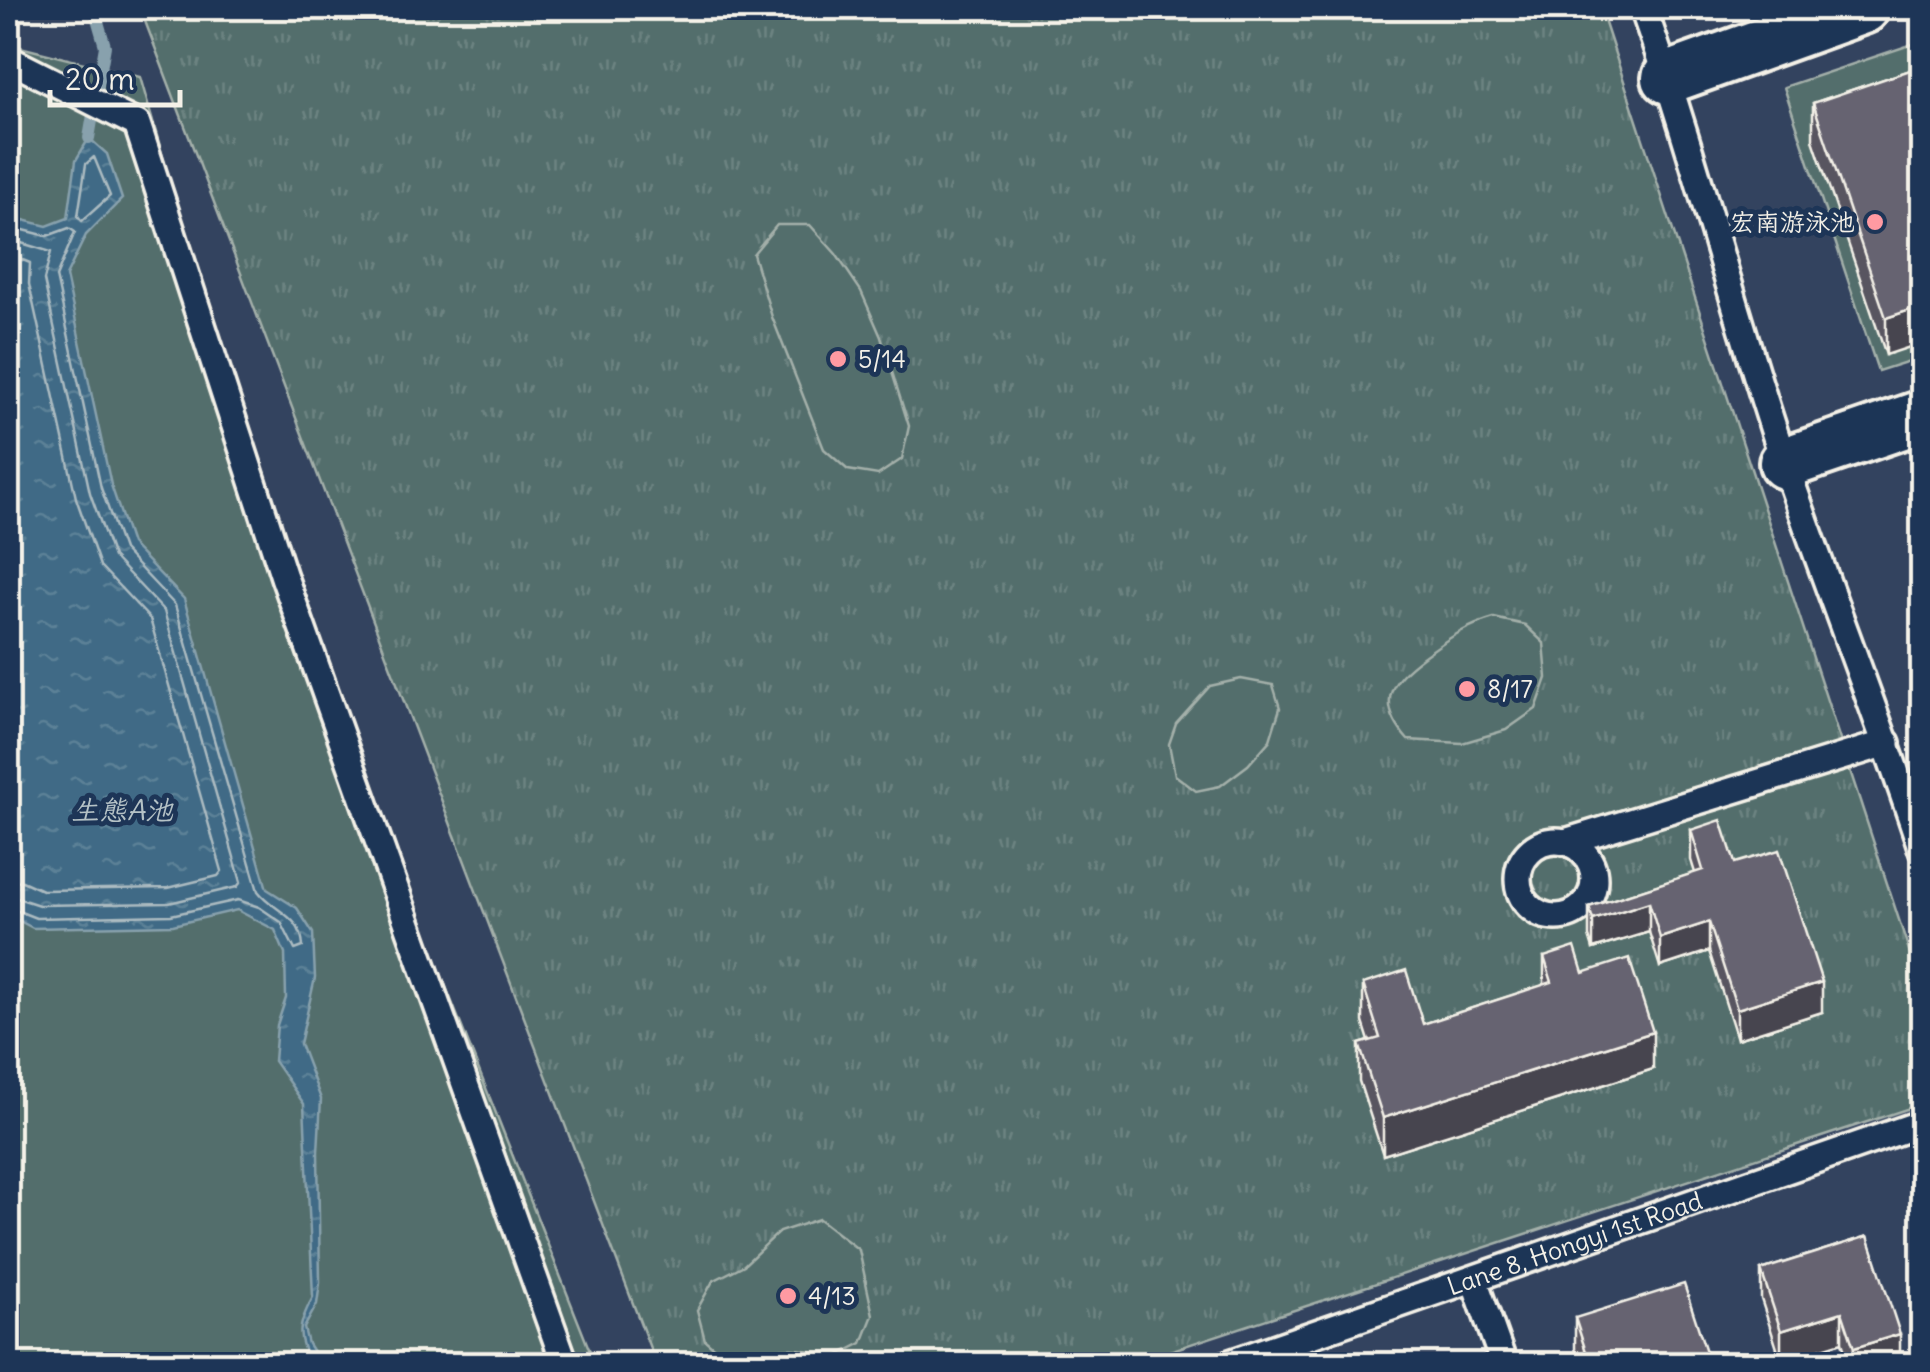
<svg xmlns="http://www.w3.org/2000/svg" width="1930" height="1372" viewBox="0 0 1930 1372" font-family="Delius,'LXGW WenKai TC',sans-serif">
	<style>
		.grass { fill: url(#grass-tufts); stroke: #a4b0aa; stroke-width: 2.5 }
		.green { fill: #536e6c; stroke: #a4b0aa; stroke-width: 2.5 }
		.water { fill: url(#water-ripples); stroke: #88a1ad; stroke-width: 2.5 }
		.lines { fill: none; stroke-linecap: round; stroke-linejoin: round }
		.shore { stroke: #acbbc1; stroke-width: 2.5 }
		.stream { stroke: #88a1ad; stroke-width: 12 }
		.lane-casing { stroke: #f4f1e8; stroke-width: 32 }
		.street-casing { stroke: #f4f1e8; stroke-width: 58 }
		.lane { stroke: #1d3557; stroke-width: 25 }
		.street { stroke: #1d3557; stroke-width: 50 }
		.wall { fill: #585561; stroke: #f4f1e8; stroke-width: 2.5 }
		.shaded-wall { fill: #47454f; stroke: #f4f1e8; stroke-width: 2.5 }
		.building { fill: #666371; stroke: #f4f1e8; stroke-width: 2.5 }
		.poi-dot { fill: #ff9aa2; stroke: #1d3557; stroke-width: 4 }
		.labels { text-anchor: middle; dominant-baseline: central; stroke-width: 10; stroke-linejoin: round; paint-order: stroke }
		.poi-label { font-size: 25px; fill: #f4f1e8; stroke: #1d3557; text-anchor: start }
		.street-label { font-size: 25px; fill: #f4f1e8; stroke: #1d3557 }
		.water-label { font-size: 28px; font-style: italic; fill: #b5c2c6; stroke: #1d3557 }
	</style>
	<defs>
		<pattern id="grass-tufts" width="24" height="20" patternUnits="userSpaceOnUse" patternTransform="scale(2.5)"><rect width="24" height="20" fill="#536e6c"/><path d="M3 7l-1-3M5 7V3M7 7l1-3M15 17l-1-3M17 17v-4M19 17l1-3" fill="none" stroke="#6c8381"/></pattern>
		<pattern id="water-ripples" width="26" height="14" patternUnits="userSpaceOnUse" patternTransform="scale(2.5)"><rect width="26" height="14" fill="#406b86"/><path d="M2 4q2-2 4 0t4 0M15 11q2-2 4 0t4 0" fill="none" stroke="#5c8197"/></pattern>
	</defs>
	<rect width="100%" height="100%" fill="#33435f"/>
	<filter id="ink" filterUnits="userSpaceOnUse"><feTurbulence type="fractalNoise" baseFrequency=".01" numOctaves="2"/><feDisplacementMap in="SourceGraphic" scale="20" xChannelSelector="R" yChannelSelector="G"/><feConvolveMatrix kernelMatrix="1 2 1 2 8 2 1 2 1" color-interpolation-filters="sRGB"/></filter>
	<g filter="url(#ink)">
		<path class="grass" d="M 140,8 L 1600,8 L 1922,990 L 1922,1104 L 1130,1364 L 656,1364 Z"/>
		<path class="green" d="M 1922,41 L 1922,357 L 1878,371 L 1784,87 Z
			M 8,44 L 140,77 L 284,577 L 595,1364 L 8,1364 Z
			M 777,225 L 810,225 L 836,254 L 861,291 L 881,337 L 909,426 L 902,459 L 878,475 L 848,470 L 824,449 L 772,317 L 753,254 Z
			M 1494,618 L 1525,625 L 1544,643 L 1547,678 L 1536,709 L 1506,730 L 1462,743 L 1408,740 C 1372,699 1394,677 1431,651 C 1452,636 1469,625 1494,618 Z
			M 1241,679 L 1273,685 L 1280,708 L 1270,740 L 1248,765 L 1220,786 L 1196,791 L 1175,775 L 1169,744 L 1176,724 L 1210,686 Z
			M 819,1219 L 859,1250 L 873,1315 L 862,1343 L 833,1358 C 790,1341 769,1351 726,1358 L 705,1340 L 697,1310 L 713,1281 L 744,1265 L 779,1232 Z"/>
		<path class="water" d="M 89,138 L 107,154 L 122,199 L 86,235 L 66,276 L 111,485 L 131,544 L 184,599 L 267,889 L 297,908 L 313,933 L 315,978 L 300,1044 L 321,1099 L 318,1152 L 320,1283 L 317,1304 L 304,1328 L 308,1344 L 321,1364 L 312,1364 C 295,1338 298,1324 313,1297 L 304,1104 L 274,1061 L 277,1025 L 286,998 L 285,954 L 275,930 L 237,910 L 173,925 L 33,928 L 8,915 L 8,216 L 47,226 L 68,218 L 76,160 Z"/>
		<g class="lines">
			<path class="shore" d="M 94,157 L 110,196 L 82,221 L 78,216 L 86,164 Z
				M 8,226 L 47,236 L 69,228 L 75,232 L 56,277 L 101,488 L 123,550 L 175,605 L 258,891 C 274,912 302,915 303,947 L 295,950 L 281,922 L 259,907 L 238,900 L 171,915 L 36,918 L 8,907
				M 8,239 L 51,252 L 44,280 L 90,493 L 113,557 L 164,611 L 241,882 L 237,887 L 169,903 L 39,905 L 8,895
				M 8,254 L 30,263 L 29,284 L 76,498 L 100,566 L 150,619 L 222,871 L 218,876 L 168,888 L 42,890 L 22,881 L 8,880"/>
			<path class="stream" d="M 89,138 L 105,46 L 94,8"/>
			<g class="lane-casing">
				<g id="lane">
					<path d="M 1643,8 C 1696,158 1734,313 1785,464 C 1829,593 1880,720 1922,850"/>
					<path d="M 8,59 L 137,124 L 284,577 L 565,1364"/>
					<circle cx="1556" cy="879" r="38"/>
					<path d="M 1565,842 L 1887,743"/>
					<path d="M 1474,1280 L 1504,1364"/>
					<path id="s1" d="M 1227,1364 L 1922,1123"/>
				</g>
			</g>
			<g class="street-casing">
				<path id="street" d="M 1668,78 L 1863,8
					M 1785,463 L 1922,416"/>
			</g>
			<use href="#lane" class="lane"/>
			<use href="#street" class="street"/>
		</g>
		<path class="wall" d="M 1922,66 L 1886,355 L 1813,140 L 1813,103 Z
			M 1691,830 L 1735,863 L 1822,1012 L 1737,1039 L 1709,951 L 1660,967 L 1649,932 L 1593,949 L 1589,936 L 1589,907 L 1695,873 L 1691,860 Z
			M 1544,957 L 1583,973 L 1653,1069 L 1383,1155 L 1359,1081 L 1359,1044 L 1369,1041 L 1363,1022 L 1363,984 L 1423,1024 L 1544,985 Z
			M 1868,1236 L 1900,1363 L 1849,1364 L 1842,1342 L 1781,1361 L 1761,1299 L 1761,1270 Z
			M 1575,1318 L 1710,1364 L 1580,1364 L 1575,1348 Z"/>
		<path class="shaded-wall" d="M 1922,306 L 1922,343 L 1886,355 L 1886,318 Z
			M 1649,902 L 1649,932 L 1593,949 L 1593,920 Z
			M 1709,922 L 1709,951 L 1660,967 L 1660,938 Z
			M 1822,982 L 1822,1012 L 1737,1039 L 1737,1009 Z
			M 1653,1032 L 1653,1069 L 1383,1155 L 1383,1118 Z
			M 1842,1312 L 1842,1342 L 1781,1361 L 1781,1331 Z
			M 1900,1334 L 1900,1363 L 1854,1364 L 1854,1348 Z"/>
		<path class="building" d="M 1922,66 L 1922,306 L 1886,318 L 1813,103 Z
			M 1721,820 L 1735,863 L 1779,850 L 1822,982 L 1737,1009 L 1709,922 L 1660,938 L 1649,902 L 1593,920 L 1589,907 L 1703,870 L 1691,830 Z
			M 1575,947 L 1583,973 L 1629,958 L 1653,1032 L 1383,1118 L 1359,1044 L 1380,1038 L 1363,984 L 1406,970 L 1423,1024 L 1552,982 L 1544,957 Z
			M 1868,1236 L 1900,1334 L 1854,1348 L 1842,1312 L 1781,1331 L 1761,1270 Z
			M 1684,1284 L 1710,1364 L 1590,1364 L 1575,1318 Z"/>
	</g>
	<g class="poi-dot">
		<circle cx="1875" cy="222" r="10"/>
		<circle cx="838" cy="359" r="10"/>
		<circle cx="1467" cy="689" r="10"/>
		<circle cx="788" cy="1296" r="10"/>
	</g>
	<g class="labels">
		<g class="poi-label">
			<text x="1855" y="222" text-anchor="end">宏南游泳池</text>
			<text x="858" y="359">5/14</text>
			<text x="1487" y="689">8/17</text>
			<text x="808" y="1296">4/13</text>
		</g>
		<g class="street-label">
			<text stroke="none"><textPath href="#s1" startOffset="368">Lane 8, Hongyi 1st Road</textPath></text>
		</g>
		<g class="water-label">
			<text x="122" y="810">生態A池</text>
		</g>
	</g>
	<rect width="1930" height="1372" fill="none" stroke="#1d3557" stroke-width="40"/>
	<rect x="20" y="20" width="1890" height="1332" fill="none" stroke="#f4f1e8" stroke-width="4" filter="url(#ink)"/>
	<path d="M50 90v15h130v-15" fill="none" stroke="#f4f1e8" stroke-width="5"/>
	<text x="65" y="90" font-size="30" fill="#f4f1e8" stroke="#1d3557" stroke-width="8" paint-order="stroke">20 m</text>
</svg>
